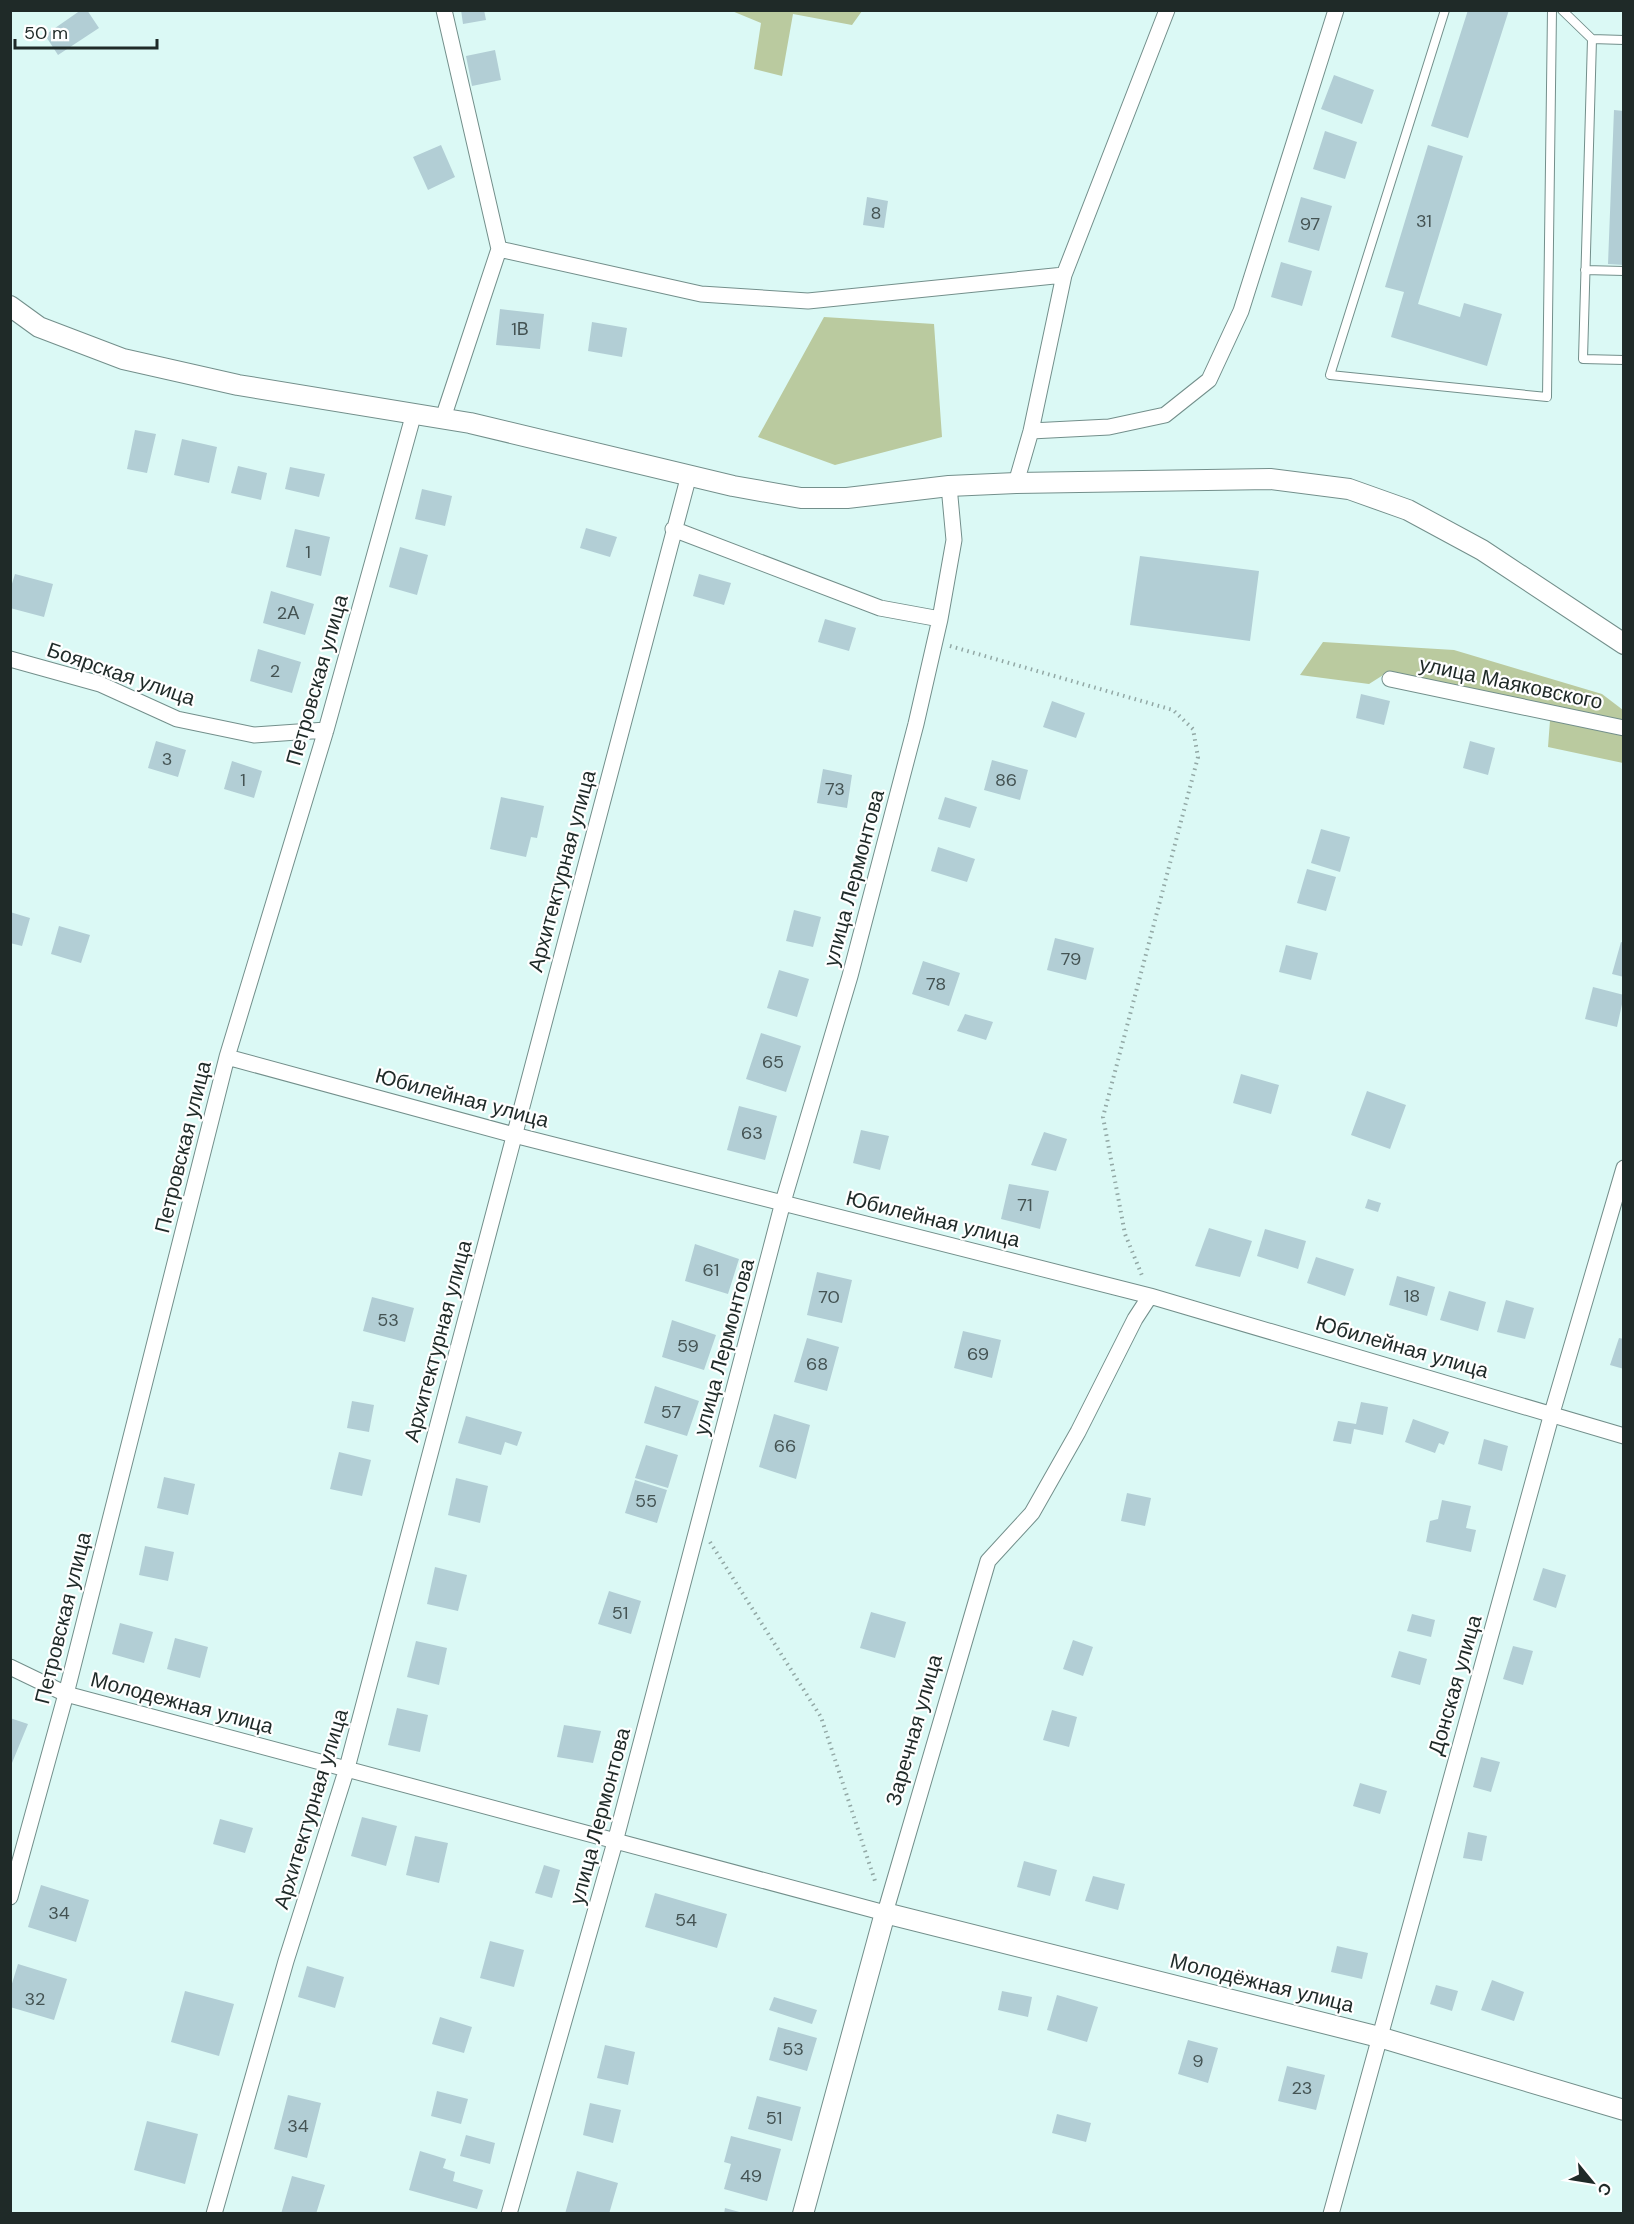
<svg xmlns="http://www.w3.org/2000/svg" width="1634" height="2224" viewBox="0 0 1634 2224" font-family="'DM Sans',sans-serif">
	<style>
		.green { fill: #baca9f }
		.building { fill: #b2ced5 }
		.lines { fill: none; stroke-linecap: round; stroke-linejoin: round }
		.service-casing { stroke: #738f8b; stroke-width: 10 }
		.minor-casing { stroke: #738f8b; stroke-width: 17 }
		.tertiary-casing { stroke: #738f8b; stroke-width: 22 }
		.path { stroke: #92a8a5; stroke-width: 4; stroke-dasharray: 1.5 4.5; stroke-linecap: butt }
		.service { stroke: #fff; stroke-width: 8 }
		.minor { stroke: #fff; stroke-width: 15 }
		.tertiary { stroke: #fff; stroke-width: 20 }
		.labels { text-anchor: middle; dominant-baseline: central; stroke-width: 4.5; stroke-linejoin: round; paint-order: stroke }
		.number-label { font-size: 18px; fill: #445353 }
		.street-label { font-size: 21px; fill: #1f2a28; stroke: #fff }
	</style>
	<rect width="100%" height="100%" fill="#dbf9f5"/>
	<path class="green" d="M 732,11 L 862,10 L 862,11 L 852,25 L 793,14 L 782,76 L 754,69 L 761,23 Z
		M 824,317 L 934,324 L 942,437 L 835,465 L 758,437 Z
		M 1323,642 L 1454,650 L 1602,694 L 1623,710 L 1623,763 L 1548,747 L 1551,707 L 1388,672 L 1369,684 L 1300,675 Z"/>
	<path class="building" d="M 81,10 L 87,10 L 99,28 L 58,55 L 45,35 Z
		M 461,10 L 484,10 L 486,20 L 463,24 Z
		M 1468,10 L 1509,10 L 1468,138 L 1431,126 Z
		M 495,50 L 501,80 L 472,86 L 466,56 Z
		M 1334,75 L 1374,90 L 1362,124 L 1321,109 Z
		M 1614,110 L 1624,111 L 1624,265 L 1608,264 Z
		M 1325,131 L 1357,142 L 1345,179 L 1313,169 Z
		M 441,145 L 455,177 L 428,190 L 413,157 Z
		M 1428,145 L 1463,156 L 1418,304 L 1460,317 L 1464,303 L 1502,314 L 1487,366 L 1391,337 L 1404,292 L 1385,287 Z
		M 867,197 L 888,201 L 884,228 L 863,225 Z
		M 1301,197 L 1332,206 L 1319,251 L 1288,242 Z
		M 1281,262 L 1312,271 L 1302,306 L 1271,297 Z
		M 500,309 L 544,314 L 540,349 L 496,345 Z
		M 592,322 L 627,328 L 622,357 L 588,351 Z
		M 135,430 L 156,434 L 147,473 L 127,469 Z
		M 182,439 L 217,447 L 209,483 L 174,475 Z
		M 238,466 L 267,473 L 261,500 L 231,493 Z
		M 290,467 L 325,474 L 319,497 L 285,489 Z
		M 422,489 L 452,496 L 445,526 L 415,519 Z
		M 586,528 L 617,537 L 610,557 L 580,548 Z
		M 295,529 L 330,537 L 321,576 L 286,567 Z
		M 400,547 L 428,555 L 417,595 L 389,587 Z
		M 1140,556 L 1259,571 L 1250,641 L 1130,625 Z
		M 15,574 L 53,584 L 44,617 L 10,608 L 10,590 Z
		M 699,574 L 731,583 L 724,605 L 693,596 Z
		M 271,591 L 314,604 L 305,635 L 263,623 Z
		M 825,619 L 856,628 L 849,651 L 818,642 Z
		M 258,649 L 301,662 L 292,693 L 250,681 Z
		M 1361,694 L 1390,701 L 1384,725 L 1356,718 Z
		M 1052,701 L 1085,713 L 1076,738 L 1043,727 Z
		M 156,741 L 186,750 L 178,777 L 148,768 Z
		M 1470,741 L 1495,748 L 1488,775 L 1463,768 Z
		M 992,760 L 1028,770 L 1020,800 L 984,790 Z
		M 232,761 L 262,771 L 254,798 L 224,789 Z
		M 823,769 L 852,775 L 847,808 L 817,803 Z
		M 501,797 L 544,806 L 537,838 L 531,837 L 526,857 L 490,849 Z
		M 945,797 L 977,807 L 970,828 L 938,819 Z
		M 1321,829 L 1350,837 L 1340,872 L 1311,863 Z
		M 938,847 L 975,859 L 967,882 L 931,871 Z
		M 1307,869 L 1336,877 L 1326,911 L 1297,903 Z
		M 794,910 L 821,917 L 813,947 L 786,941 Z
		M 10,912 L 30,918 L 22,946 L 10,943 Z
		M 59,926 L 90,935 L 81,963 L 51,954 Z
		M 1055,938 L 1094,948 L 1086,980 L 1047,970 Z
		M 1621,942 L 1624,943 L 1624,977 L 1612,974 Z
		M 1286,945 L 1318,953 L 1311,980 L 1279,972 Z
		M 923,961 L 960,973 L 949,1006 L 912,994 Z
		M 779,970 L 809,979 L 797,1017 L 767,1008 Z
		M 1593,987 L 1624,995 L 1617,1027 L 1585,1019 Z
		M 965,1014 L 993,1022 L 986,1040 L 957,1031 Z
		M 761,1033 L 801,1046 L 786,1092 L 746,1079 Z
		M 1241,1074 L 1279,1085 L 1271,1114 L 1233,1103 Z
		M 1367,1091 L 1406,1105 L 1390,1149 L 1351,1135 Z
		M 739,1106 L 777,1116 L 765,1160 L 727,1150 Z
		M 861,1130 L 889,1136 L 880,1170 L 853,1163 Z
		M 1044,1132 L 1067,1139 L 1056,1171 L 1031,1165 Z
		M 1009,1184 L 1049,1191 L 1040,1229 L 1001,1219 Z
		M 1368,1199 L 1381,1203 L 1378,1212 L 1365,1208 Z
		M 1209,1228 L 1252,1241 L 1240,1277 L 1195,1266 Z
		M 1265,1229 L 1306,1241 L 1298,1269 L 1257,1256 Z
		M 695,1244 L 739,1259 L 728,1294 L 685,1281 Z
		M 1316,1257 L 1354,1269 L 1345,1296 L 1307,1283 Z
		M 817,1272 L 852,1280 L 842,1323 L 807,1315 Z
		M 1397,1276 L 1435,1287 L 1427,1316 L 1389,1305 Z
		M 1449,1291 L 1486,1302 L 1478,1331 L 1440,1320 Z
		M 372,1297 L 414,1308 L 405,1342 L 363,1331 Z
		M 1506,1300 L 1534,1308 L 1525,1339 L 1497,1332 Z
		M 672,1320 L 716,1335 L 704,1370 L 662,1357 Z
		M 963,1331 L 1001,1340 L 992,1378 L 954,1368 Z
		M 807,1338 L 839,1347 L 827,1391 L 794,1382 Z
		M 1619,1338 L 1624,1339 L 1624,1369 L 1610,1365 Z
		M 655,1386 L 699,1401 L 687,1436 L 644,1423 Z
		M 352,1401 L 374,1405 L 369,1432 L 347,1428 Z
		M 1361,1402 L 1388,1407 L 1383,1435 L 1354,1429 L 1351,1444 L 1333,1441 L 1338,1421 L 1356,1424 Z
		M 774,1414 L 810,1425 L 796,1479 L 759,1467 Z
		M 466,1416 L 522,1432 L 517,1446 L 505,1442 L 501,1455 L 458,1443 Z
		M 1413,1419 L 1449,1432 L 1444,1445 L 1439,1443 L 1435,1453 L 1405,1442 Z
		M 1484,1439 L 1508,1446 L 1502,1471 L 1478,1464 Z
		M 646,1445 L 678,1455 L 668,1488 L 635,1478 Z
		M 339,1452 L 371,1460 L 362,1496 L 330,1489 Z
		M 164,1477 L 195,1484 L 188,1515 L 157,1508 Z
		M 456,1478 L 488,1486 L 480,1523 L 448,1515 Z
		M 635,1480 L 667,1490 L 657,1523 L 625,1513 Z
		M 1127,1493 L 1151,1498 L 1145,1526 L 1121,1521 Z
		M 1442,1500 L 1471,1506 L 1466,1528 L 1476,1530 L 1471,1552 L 1426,1542 L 1430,1521 L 1438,1519 Z
		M 145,1546 L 174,1552 L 168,1581 L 139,1575 Z
		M 435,1567 L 467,1575 L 458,1611 L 427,1604 Z
		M 1543,1568 L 1566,1575 L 1556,1608 L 1533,1600 Z
		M 609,1591 L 641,1601 L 631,1634 L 598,1624 Z
		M 871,1612 L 906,1622 L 895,1658 L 860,1648 Z
		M 1412,1614 L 1435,1620 L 1431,1637 L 1407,1631 Z
		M 120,1623 L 153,1632 L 144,1663 L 112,1654 Z
		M 175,1638 L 208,1647 L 200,1678 L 167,1669 Z
		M 1073,1640 L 1093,1647 L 1083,1676 L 1063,1669 Z
		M 416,1641 L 447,1648 L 439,1685 L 407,1677 Z
		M 1513,1646 L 1533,1651 L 1523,1685 L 1503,1679 Z
		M 1399,1651 L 1427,1659 L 1420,1685 L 1391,1677 Z
		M 397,1708 L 428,1715 L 420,1752 L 388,1745 Z
		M 1052,1710 L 1077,1717 L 1069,1747 L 1043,1740 Z
		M 10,1718 L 28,1724 L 12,1763 L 10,1763 Z
		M 564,1725 L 601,1731 L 593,1763 L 557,1757 Z
		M 1481,1757 L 1500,1762 L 1491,1792 L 1473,1787 Z
		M 1360,1783 L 1387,1791 L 1380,1814 L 1353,1806 Z
		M 362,1817 L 397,1826 L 386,1866 L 351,1856 Z
		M 220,1819 L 253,1828 L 245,1853 L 213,1844 Z
		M 1468,1832 L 1487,1836 L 1482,1861 L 1463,1858 Z
		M 415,1836 L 448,1843 L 439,1883 L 406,1875 Z
		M 1024,1861 L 1057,1870 L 1050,1896 L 1017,1887 Z
		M 544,1865 L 560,1870 L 552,1898 L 535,1893 Z
		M 1093,1876 L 1125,1884 L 1118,1910 L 1085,1901 Z
		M 41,1885 L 89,1900 L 76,1942 L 28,1927 Z
		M 655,1893 L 727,1914 L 717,1948 L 645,1927 Z
		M 490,1941 L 524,1950 L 514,1987 L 480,1978 Z
		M 1337,1946 L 1368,1953 L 1362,1979 L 1331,1972 Z
		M 18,1964 L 67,1979 L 54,2020 L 10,2007 L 10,1990 Z
		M 307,1966 L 344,1977 L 335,2008 L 298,1997 Z
		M 1492,1980 L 1524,1992 L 1514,2021 L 1481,2010 Z
		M 1436,1985 L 1458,1991 L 1452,2011 L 1430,2004 Z
		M 185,1991 L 234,2004 L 219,2056 L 171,2042 Z
		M 1002,1991 L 1032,1997 L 1028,2017 L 998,2010 Z
		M 1057,1995 L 1098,2007 L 1087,2042 L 1047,2030 Z
		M 774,1997 L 817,2010 L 812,2024 L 769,2010 Z
		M 440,2017 L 472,2027 L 464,2053 L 432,2044 Z
		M 778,2027 L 817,2038 L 807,2071 L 769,2060 Z
		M 1188,2040 L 1218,2048 L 1208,2083 L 1178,2074 Z
		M 605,2045 L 635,2052 L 628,2085 L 597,2078 Z
		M 1287,2066 L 1325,2075 L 1316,2110 L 1278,2101 Z
		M 437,2091 L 468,2099 L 461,2124 L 431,2116 Z
		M 288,2095 L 321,2103 L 307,2158 L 274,2149 Z
		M 757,2096 L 801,2107 L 792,2141 L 748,2129 Z
		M 590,2103 L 621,2110 L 613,2143 L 583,2135 Z
		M 1057,2114 L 1091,2123 L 1086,2142 L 1052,2133 Z
		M 147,2121 L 198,2134 L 185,2184 L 134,2170 Z
		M 466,2135 L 495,2143 L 490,2164 L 460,2156 Z
		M 731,2136 L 781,2149 L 767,2201 L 724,2189 L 731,2164 L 724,2162 Z
		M 420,2151 L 446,2159 L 443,2168 L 455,2172 L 453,2181 L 483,2190 L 477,2209 L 409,2190 Z
		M 577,2171 L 618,2183 L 609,2214 L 565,2214 Z
		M 292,2176 L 325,2185 L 316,2214 L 281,2214 Z
		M 725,2208 L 743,2213 L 743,2214 L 724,2214 Z"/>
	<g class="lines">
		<g class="service-casing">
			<path id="service" d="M 1445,10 L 1330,375 L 1547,397 L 1552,10
				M 1562,10 L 1592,39 L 1624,40
				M 1592,39 L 1583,359 L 1624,360
				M 1585,270 L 1624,271"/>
		</g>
		<g class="minor-casing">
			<path id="minor" d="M 444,10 L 499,249 L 701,294 L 808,301 L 1064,275
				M 443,418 L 499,249
				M 1031,431 L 1109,427 L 1165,415 L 1209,380 L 1241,311 L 1336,10
				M 1016,483 L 1031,431 L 1064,275 L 1167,10
				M 673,529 L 880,608 L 940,619
				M 10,659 L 100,684 L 177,719 L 254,735 L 326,730
				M 1390,679 L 1624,728
				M 227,1057 L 514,1135 L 1150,1296 L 1624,1436
				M 10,1667 L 66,1694 L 885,1913 L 988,1561 L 1032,1513 L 1078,1432 L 1135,1319 L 1150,1296
				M 10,1897 L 66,1694 L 227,1057 L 326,730 L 414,413
				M 214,2214 L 286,1961 L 347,1768 L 689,475
				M 509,2214 L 615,1842 L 783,1202 L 850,976 L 916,724 L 940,619 L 954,540 L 949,486
				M 1331,2214 L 1552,1413 L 1624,1168"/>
		</g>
		<g class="tertiary-casing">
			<path id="tertiary" d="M 10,306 L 39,327 L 123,359 L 238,385 L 470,423 L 733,486 L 801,498 L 847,498 L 949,486 L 1016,483 L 1270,479 L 1349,489 L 1408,510 L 1482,550 L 1624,644
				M 803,2214 L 885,1913 L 1379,2037 L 1624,2110"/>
		</g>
		<path class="path" d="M 950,646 L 1173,710 L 1193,729 L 1198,757 L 1103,1117 L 1125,1234 L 1143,1278
			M 710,1542 L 821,1717 L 876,1884"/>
		<use href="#service" class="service"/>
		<use href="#minor" class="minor"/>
		<use href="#tertiary" class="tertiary"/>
	</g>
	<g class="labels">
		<g class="number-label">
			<text x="876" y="213">8</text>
			<text x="1424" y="221">31</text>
			<text x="1310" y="224">97</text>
			<text x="520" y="329">1В</text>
			<text x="308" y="552">1</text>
			<text x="288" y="613">2А</text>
			<text x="275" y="671">2</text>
			<text x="167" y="759">3</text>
			<text x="243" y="780">1</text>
			<text x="1006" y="780">86</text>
			<text x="835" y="789">73</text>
			<text x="1071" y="959">79</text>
			<text x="936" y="984">78</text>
			<text x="773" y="1062">65</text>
			<text x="752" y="1133">63</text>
			<text x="1025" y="1205">71</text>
			<text x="711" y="1270">61</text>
			<text x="1412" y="1296">18</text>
			<text x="829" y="1297">70</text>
			<text x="388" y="1320">53</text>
			<text x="688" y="1346">59</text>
			<text x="978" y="1354">69</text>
			<text x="817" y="1364">68</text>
			<text x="671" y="1412">57</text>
			<text x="785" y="1446">66</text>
			<text x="646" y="1501">55</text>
			<text x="620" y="1613">51</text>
			<text x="59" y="1913">34</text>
			<text x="686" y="1920">54</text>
			<text x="35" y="1999">32</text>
			<text x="793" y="2049">53</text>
			<text x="1198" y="2061">9</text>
			<text x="1302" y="2088">23</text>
			<text x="774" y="2118">51</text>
			<text x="298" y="2126">34</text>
			<text x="751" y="2176">49</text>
		</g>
		<g class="street-label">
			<text transform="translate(121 674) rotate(19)">Боярская улица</text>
			<text transform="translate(317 680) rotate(-74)">Петровская улица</text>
			<text transform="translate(1511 683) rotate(12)">улица Маяковского</text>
			<text transform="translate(562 871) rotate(-75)">Архитектурная улица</text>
			<text transform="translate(854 878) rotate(-75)">улица Лермонтова</text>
			<text transform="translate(462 1098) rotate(15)">Юбилейная улица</text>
			<text transform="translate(183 1147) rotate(-76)">Петровская улица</text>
			<text transform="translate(933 1219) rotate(14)">Юбилейная улица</text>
			<text transform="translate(438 1341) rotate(-75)">Архитектурная улица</text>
			<text transform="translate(724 1347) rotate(-75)">улица Лермонтова</text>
			<text transform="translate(1402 1347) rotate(16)">Юбилейная улица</text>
			<text transform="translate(63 1618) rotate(-76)">Петровская улица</text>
			<text transform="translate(1455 1685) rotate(-74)">Донская улица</text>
			<text transform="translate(182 1703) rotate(15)">Молодежная улица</text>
			<text transform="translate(914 1730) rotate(-74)">Заречная улица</text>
			<text transform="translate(311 1809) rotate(-73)">Архитектурная улица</text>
			<text transform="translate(600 1816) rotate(-75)">улица Лермонтова</text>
			<text transform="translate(1262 1983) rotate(14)">Молодёжная улица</text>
		</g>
	</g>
	<rect width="1634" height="2224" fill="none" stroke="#1f2a28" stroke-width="24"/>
	<g transform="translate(1592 2182) rotate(120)" stroke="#ffffff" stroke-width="4.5" paint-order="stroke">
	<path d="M0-4.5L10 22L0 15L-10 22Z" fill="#1f2a28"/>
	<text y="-9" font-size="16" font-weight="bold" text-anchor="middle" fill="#1f2a28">С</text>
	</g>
	<path d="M15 39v9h142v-9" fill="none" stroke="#1f2a28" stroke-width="3"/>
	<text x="24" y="39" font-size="18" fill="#1f2a28" stroke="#ffffff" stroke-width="4.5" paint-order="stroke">50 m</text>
</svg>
